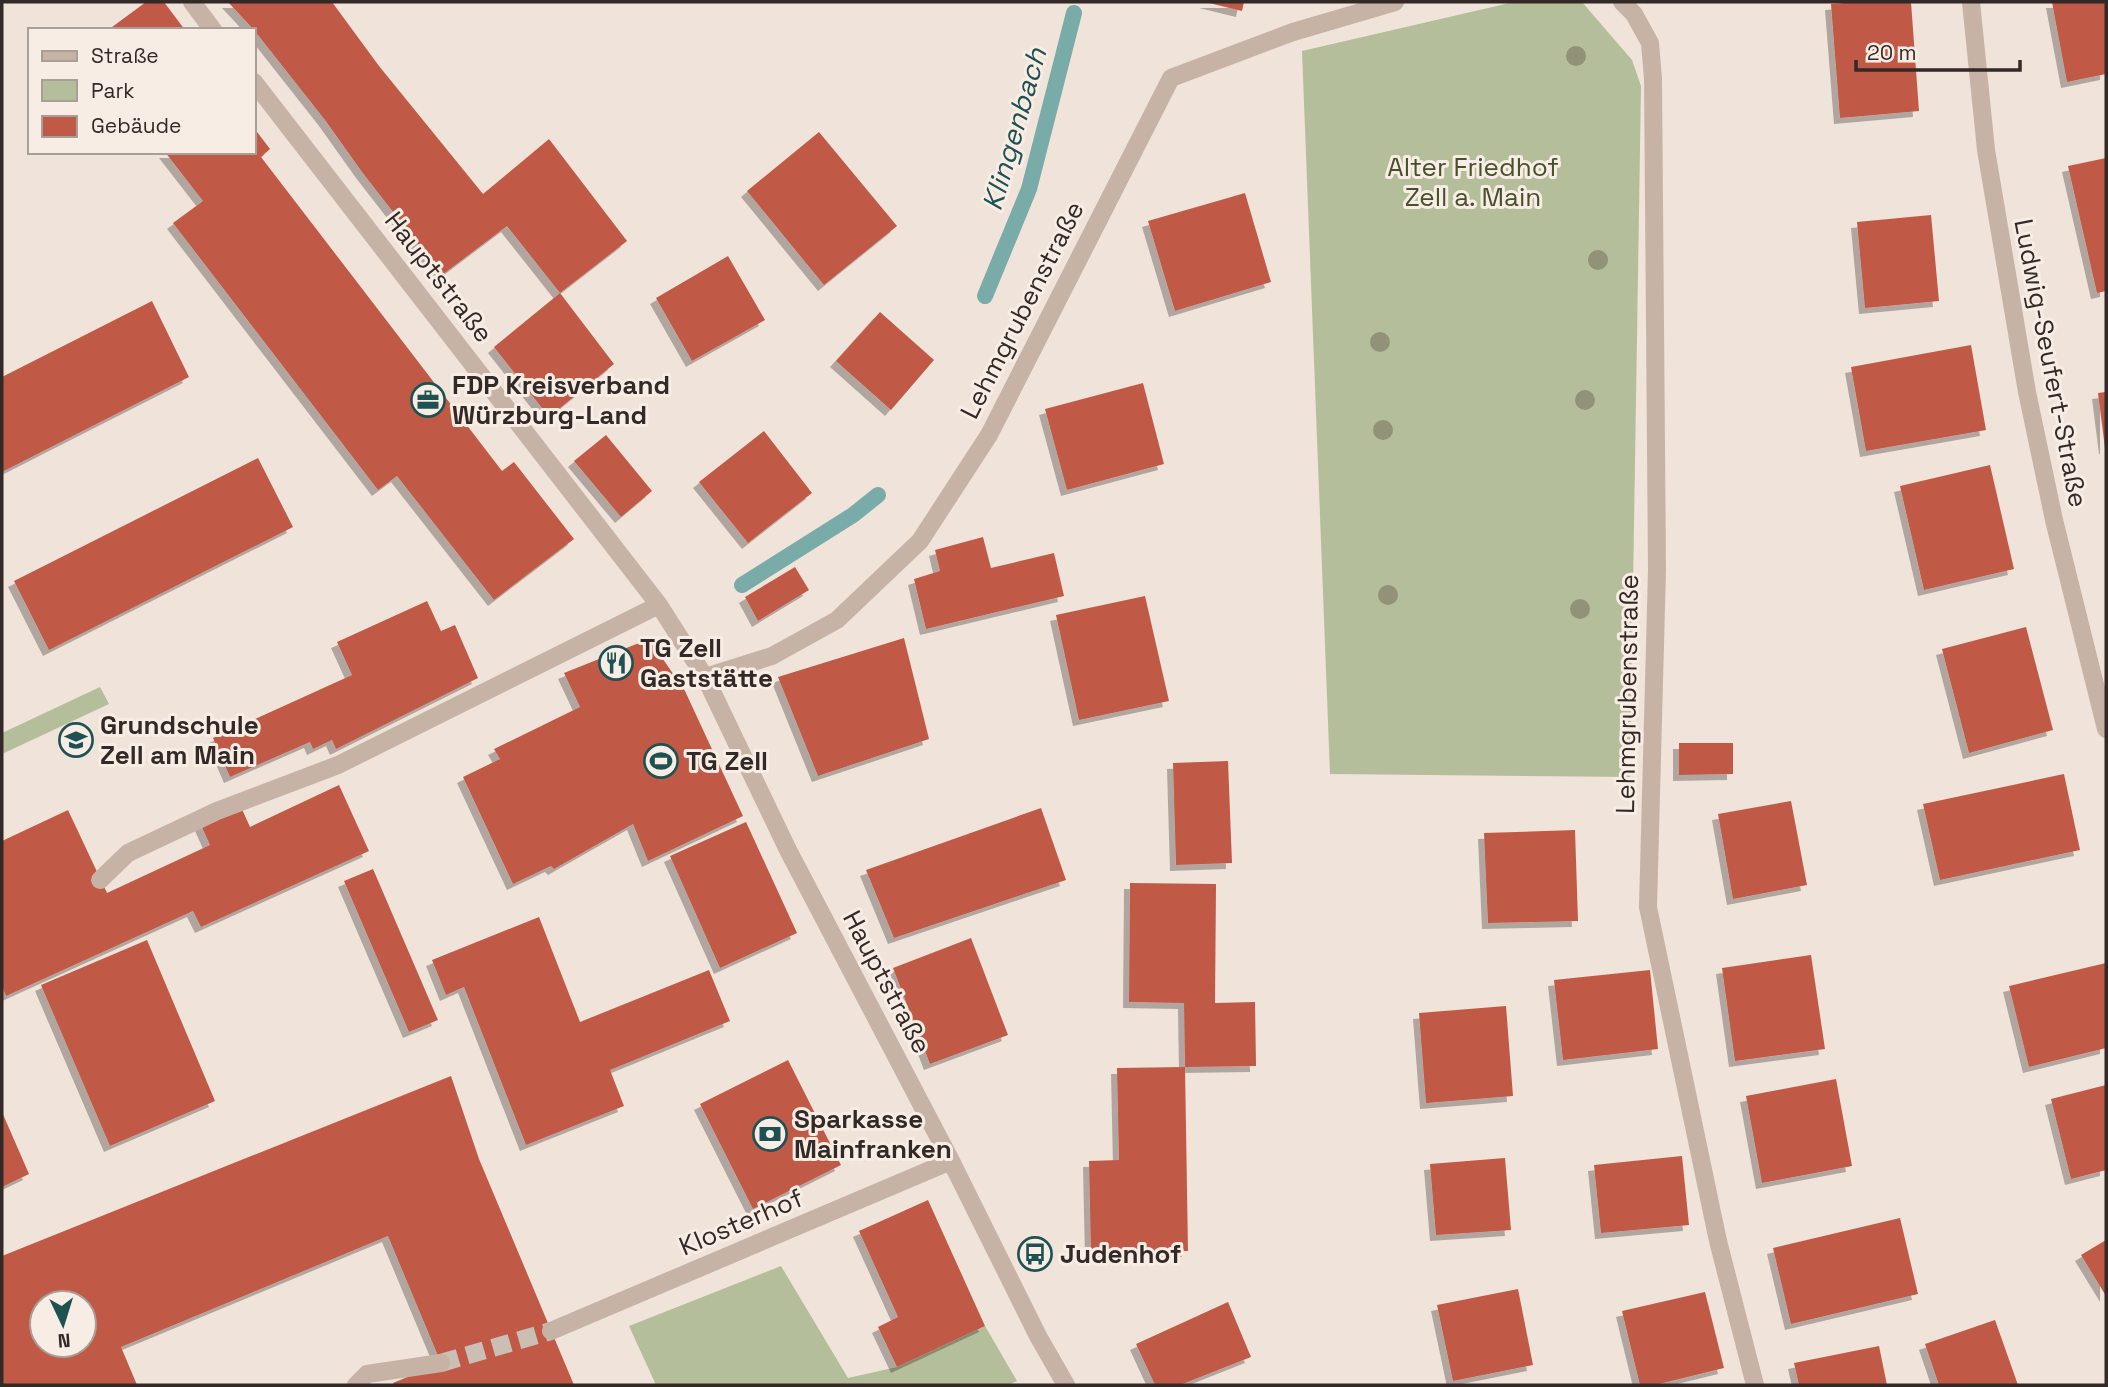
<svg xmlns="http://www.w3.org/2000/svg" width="2108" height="1387" viewBox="0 0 2108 1387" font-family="'Space Grotesk',sans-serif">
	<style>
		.green { fill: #b5be9a }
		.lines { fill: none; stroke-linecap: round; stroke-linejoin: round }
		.stream { stroke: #79aba9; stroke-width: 16 }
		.building { fill: #c05a47; fill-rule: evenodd; filter: url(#shadow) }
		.street-tunnel { stroke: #cabeb5; stroke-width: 18; stroke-dasharray: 18 9; stroke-linecap: butt }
		.street { stroke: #c7b2a6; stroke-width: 18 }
		.tree { fill: #929279 }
		.labels { text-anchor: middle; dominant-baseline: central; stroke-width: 6; stroke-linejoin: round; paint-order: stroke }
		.park-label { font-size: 26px; fill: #46502b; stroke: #f8ede5 }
		.street-label { font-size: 26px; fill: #332926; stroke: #f8ede5 }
		.poi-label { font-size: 26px; font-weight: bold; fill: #332926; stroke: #f8ede5; text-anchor: start }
		.water-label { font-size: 28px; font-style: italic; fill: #1e5252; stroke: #f8ede5 }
	</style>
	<defs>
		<filter id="shadow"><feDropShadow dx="-6" dy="6" stdDeviation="0" flood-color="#0004"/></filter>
	</defs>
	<rect width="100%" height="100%" fill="#f0e3d9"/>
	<path class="green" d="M 1514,2 L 1582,2 L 1632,60 L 1641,86 L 1630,777 L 1330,774 L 1302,51 Z
		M 100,687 L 109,704 L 2,754 L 2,733 Z
		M 781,1266 L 848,1378 L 897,1367 L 985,1326 L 1017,1381 L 1008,1385 L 656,1385 L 629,1326 Z"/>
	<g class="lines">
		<path class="stream" d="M 985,296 L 1029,189 L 1074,13
			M 742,585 L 853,515 L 878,495"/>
	</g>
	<path class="building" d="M 146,2 L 164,2 L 185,30 L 108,30 Z
		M 228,2 L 332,2 L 379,66 L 483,194 L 549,139 L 627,241 L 560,293 L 507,226 L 442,275 L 362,172 L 325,120 L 254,30 Z
		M 1205,2 L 1244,2 L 1242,11 Z
		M 1858,2 L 1911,2 L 1919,111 L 1840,118 L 1831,4 Z
		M 2052,2 L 2106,2 L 2106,74 L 2067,82 Z
		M 254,128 L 270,149 L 261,157 L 502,471 L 514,462 L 574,539 L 494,600 L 397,476 L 378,490 L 173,223 L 203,201 L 165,152 L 254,152 Z
		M 819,132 L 897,226 L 824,285 L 747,191 Z
		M 2106,158 L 2106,291 L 2097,293 L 2068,166 Z
		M 1245,193 L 1271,282 L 1175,311 L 1148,221 Z
		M 1931,215 L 1939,301 L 1865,308 L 1857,222 Z
		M 728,256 L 765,320 L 692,361 L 656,298 Z
		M 560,293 L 614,364 L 549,417 L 494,347 Z
		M 152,301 L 189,377 L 2,472 L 2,377 Z
		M 880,312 L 934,360 L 891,410 L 836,361 Z
		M 1971,345 L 1986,430 L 1866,451 L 1851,367 Z
		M 1143,383 L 1164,464 L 1067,490 L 1045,409 Z
		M 2106,392 L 2106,448 L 2105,448 L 2098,393 Z
		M 764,431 L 812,493 L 748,543 L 699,482 Z
		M 606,435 L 652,491 L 621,517 L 574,461 Z
		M 258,458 L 293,527 L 49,650 L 14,581 Z
		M 1990,465 L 2014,569 L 1924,590 L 1900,486 Z
		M 983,537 L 991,568 L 1054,553 L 1064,596 L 926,629 L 914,579 L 940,571 L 935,550 Z
		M 795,567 L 809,590 L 758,621 L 745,597 Z
		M 1145,596 L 1169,701 L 1079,720 L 1056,615 Z
		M 427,601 L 441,631 L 455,625 L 478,678 L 336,749 L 332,740 L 313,749 L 310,742 L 230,777 L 213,738 L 352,675 L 337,642 Z
		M 2026,627 L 2053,730 L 1969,753 L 1942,649 Z
		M 904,638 L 929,739 L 818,776 L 778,677 Z
		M 649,639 L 685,691 L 743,816 L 648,861 L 633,824 L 554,869 L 551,866 L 513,884 L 463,777 L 500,759 L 494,749 L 580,707 L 564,673 Z
		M 1679,743 L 1733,743 L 1733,774 L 1679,775 Z
		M 1228,761 L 1232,863 L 1176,865 L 1173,763 Z
		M 2064,774 L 2080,850 L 1940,880 L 1923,804 Z
		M 339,785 L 369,851 L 201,927 L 193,911 L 6,996 L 2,986 L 2,841 L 68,810 L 107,893 L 210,845 L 201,825 L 241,807 L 250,827 Z
		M 1791,801 L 1807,885 L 1733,899 L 1718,814 Z
		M 1041,808 L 1066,880 L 894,938 L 866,870 Z
		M 746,822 L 797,933 L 720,968 L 670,856 Z
		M 1575,830 L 1578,921 L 1488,923 L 1484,833 Z
		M 373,869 L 438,1020 L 409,1032 L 344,881 Z
		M 1130,883 L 1216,884 L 1215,1003 L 1255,1002 L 1256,1066 L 1185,1067 L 1184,1003 L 1129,1002 Z
		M 539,917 L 580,1022 L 709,970 L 730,1021 L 610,1070 L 624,1106 L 526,1145 L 464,987 L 446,995 L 432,960 Z
		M 971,938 L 1008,1035 L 930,1064 L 893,968 Z
		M 147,940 L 215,1101 L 110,1146 L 41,985 Z
		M 1811,955 L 1825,1049 L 1735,1061 L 1722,968 Z
		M 2106,963 L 2106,1048 L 2029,1067 L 2009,986 Z
		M 1650,970 L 1658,1049 L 1563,1060 L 1554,980 Z
		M 1506,1006 L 1513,1096 L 1426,1103 L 1419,1013 Z
		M 788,1060 L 841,1165 L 753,1209 L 700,1104 Z
		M 1185,1067 L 1188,1251 L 1091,1253 L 1089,1161 L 1119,1160 L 1117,1068 Z
		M 451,1076 L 479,1159 L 574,1385 L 394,1385 L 393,1383 L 441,1363 L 388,1236 L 121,1347 L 137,1385 L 2,1385 L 2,1256 ZM 42,1303 L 84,1303 L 84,1345 L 42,1345 Z
		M 1836,1079 L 1852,1166 L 1762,1183 L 1746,1096 Z
		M 2106,1085 L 2106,1170 L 2071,1179 L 2051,1099 Z
		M 2,1112 L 29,1174 L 2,1187 Z
		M 1682,1156 L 1689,1225 L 1601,1233 L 1594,1165 Z
		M 1505,1158 L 1511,1230 L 1436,1235 L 1430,1164 Z
		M 928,1200 L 985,1326 L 897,1367 L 878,1327 L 898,1317 L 859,1231 Z
		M 1900,1218 L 1918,1294 L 1791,1324 L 1773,1248 Z
		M 2106,1240 L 2106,1296 L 2081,1255 Z
		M 1518,1289 L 1533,1365 L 1453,1381 L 1437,1305 Z
		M 1705,1292 L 1724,1368 L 1655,1385 L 1640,1385 L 1622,1311 Z
		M 1228,1302 L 1251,1357 L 1180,1385 L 1155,1385 L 1136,1344 Z
		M 1995,1320 L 2018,1385 L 1939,1385 L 1925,1344 Z
		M 1879,1346 L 1887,1385 L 1799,1385 L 1794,1363 Z"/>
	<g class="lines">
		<path class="street-tunnel" d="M 441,1363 L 551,1331"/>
		<path class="street" d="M 192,2 L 213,30
			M 1622,2 L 1634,14 L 1650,43 L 1653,79 L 1657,570 L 1648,907 L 1718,1241 L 1755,1385
			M 1971,2 L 1986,150 L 2027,392 L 2054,520 L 2106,729
			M 254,82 L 659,605 L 705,677 L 788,850 L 951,1161 L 1038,1336 L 1066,1385
			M 705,677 L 772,656 L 837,620 L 920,541 L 989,435 L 1171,78 L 1293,32 L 1395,2
			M 100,880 L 128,853 L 217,811 L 338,765 L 659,605
			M 551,1331 L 951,1161
			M 356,1385 L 367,1374 L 441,1363"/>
	</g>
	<g class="tree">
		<circle cx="1576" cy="56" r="10"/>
		<circle cx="1598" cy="260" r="10"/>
		<circle cx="1380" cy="342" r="10"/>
		<circle cx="1585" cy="400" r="10"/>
		<circle cx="1383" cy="430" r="10"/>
		<circle cx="1388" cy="595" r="10"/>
		<circle cx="1580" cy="609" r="10"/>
	</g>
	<defs>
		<g id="office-ring" transform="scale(1.75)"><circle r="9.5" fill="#f8ede5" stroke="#1e5252" stroke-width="1.5"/><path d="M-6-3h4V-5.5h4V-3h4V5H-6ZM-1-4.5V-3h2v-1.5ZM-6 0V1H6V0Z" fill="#1e5252"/></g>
		<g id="restaurant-ring" transform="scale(1.75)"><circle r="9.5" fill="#f8ede5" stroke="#1e5252" stroke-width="1.5"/><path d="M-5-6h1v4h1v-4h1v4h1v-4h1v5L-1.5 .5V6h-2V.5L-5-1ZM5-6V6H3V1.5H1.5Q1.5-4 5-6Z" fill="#1e5252"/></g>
		<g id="school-ring" transform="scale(1.75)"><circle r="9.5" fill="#f8ede5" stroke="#1e5252" stroke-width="1.5"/><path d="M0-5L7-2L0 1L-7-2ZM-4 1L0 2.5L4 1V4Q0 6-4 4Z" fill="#1e5252"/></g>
		<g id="stadium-ring" transform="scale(1.75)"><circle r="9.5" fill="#f8ede5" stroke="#1e5252" stroke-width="1.5"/><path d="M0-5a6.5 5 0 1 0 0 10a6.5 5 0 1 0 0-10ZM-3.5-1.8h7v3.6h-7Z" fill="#1e5252"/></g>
		<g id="bank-ring" transform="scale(1.75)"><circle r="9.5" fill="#f8ede5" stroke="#1e5252" stroke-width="1.5"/><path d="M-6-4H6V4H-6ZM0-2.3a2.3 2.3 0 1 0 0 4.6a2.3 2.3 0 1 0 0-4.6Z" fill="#1e5252"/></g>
		<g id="bus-ring" transform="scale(1.75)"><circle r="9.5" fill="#f8ede5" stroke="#1e5252" stroke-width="1.5"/><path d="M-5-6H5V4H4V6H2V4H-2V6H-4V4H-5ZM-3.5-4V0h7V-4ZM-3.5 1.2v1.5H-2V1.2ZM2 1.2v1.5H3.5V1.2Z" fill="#1e5252"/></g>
	</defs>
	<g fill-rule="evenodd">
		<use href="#office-ring" x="428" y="400"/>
		<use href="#restaurant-ring" x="616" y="663"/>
		<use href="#school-ring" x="76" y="740"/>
		<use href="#stadium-ring" x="661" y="761"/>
		<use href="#bank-ring" x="770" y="1134"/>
		<use href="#bus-ring" x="1035" y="1254"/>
	</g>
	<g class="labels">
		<g class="park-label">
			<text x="1473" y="167">Alter Friedhof<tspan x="1473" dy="30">Zell a. Main</tspan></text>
		</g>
		<g class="street-label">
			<text transform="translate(439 277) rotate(52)">Hauptstraße</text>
			<text transform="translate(1022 310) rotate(-63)">Lehmgrubenstraße</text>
			<text transform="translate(2051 363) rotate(79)">Ludwig-Seufert-Straße</text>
			<text transform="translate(1627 694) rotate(-89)">Lehmgrubenstraße</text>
			<text transform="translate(887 982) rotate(62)">Hauptstraße</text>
			<text transform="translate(741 1222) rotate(-23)">Klosterhof</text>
		</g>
		<g class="poi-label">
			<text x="452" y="385">FDP Kreisverband<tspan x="452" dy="30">Würzburg-Land</tspan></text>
			<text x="640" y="648">TG Zell<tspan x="640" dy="30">Gaststätte</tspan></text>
			<text x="100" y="725">Grundschule<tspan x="100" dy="30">Zell am Main</tspan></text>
			<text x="686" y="761">TG Zell</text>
			<text x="794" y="1119">Sparkasse<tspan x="794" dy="30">Mainfranken</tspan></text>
			<text x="1060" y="1254">Judenhof</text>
		</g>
		<g class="water-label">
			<text transform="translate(1014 129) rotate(-74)">Klingenbach</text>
		</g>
	</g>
	<rect width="2108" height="1387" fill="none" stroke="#332926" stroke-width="7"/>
	<rect x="28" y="28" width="228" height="126" fill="#f8ede5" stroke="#a99f99" stroke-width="2"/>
	<rect x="42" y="51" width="35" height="10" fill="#c7b2a6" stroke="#a99f99" stroke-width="2"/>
	<text x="91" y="63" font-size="21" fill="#332926">Straße</text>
	<rect x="42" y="80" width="35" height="21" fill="#b5be9a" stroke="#a99f99" stroke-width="2"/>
	<text x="91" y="98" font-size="21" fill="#332926">Park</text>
	<rect x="42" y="116" width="35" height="21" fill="#c05a47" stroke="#a99f99" stroke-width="2"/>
	<text x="91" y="133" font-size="21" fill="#332926">Gebäude</text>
	<g transform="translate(63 1324) rotate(176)"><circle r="33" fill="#f8ede5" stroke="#a99f99" stroke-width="2"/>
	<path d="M0-5L12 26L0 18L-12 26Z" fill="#1e5252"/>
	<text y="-10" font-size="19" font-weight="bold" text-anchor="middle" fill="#332926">N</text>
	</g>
	<path d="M1856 60v10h164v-10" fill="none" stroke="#332926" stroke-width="3.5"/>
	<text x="1867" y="60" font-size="21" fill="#332926" stroke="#f8ede5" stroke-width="5" paint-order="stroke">20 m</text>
</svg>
